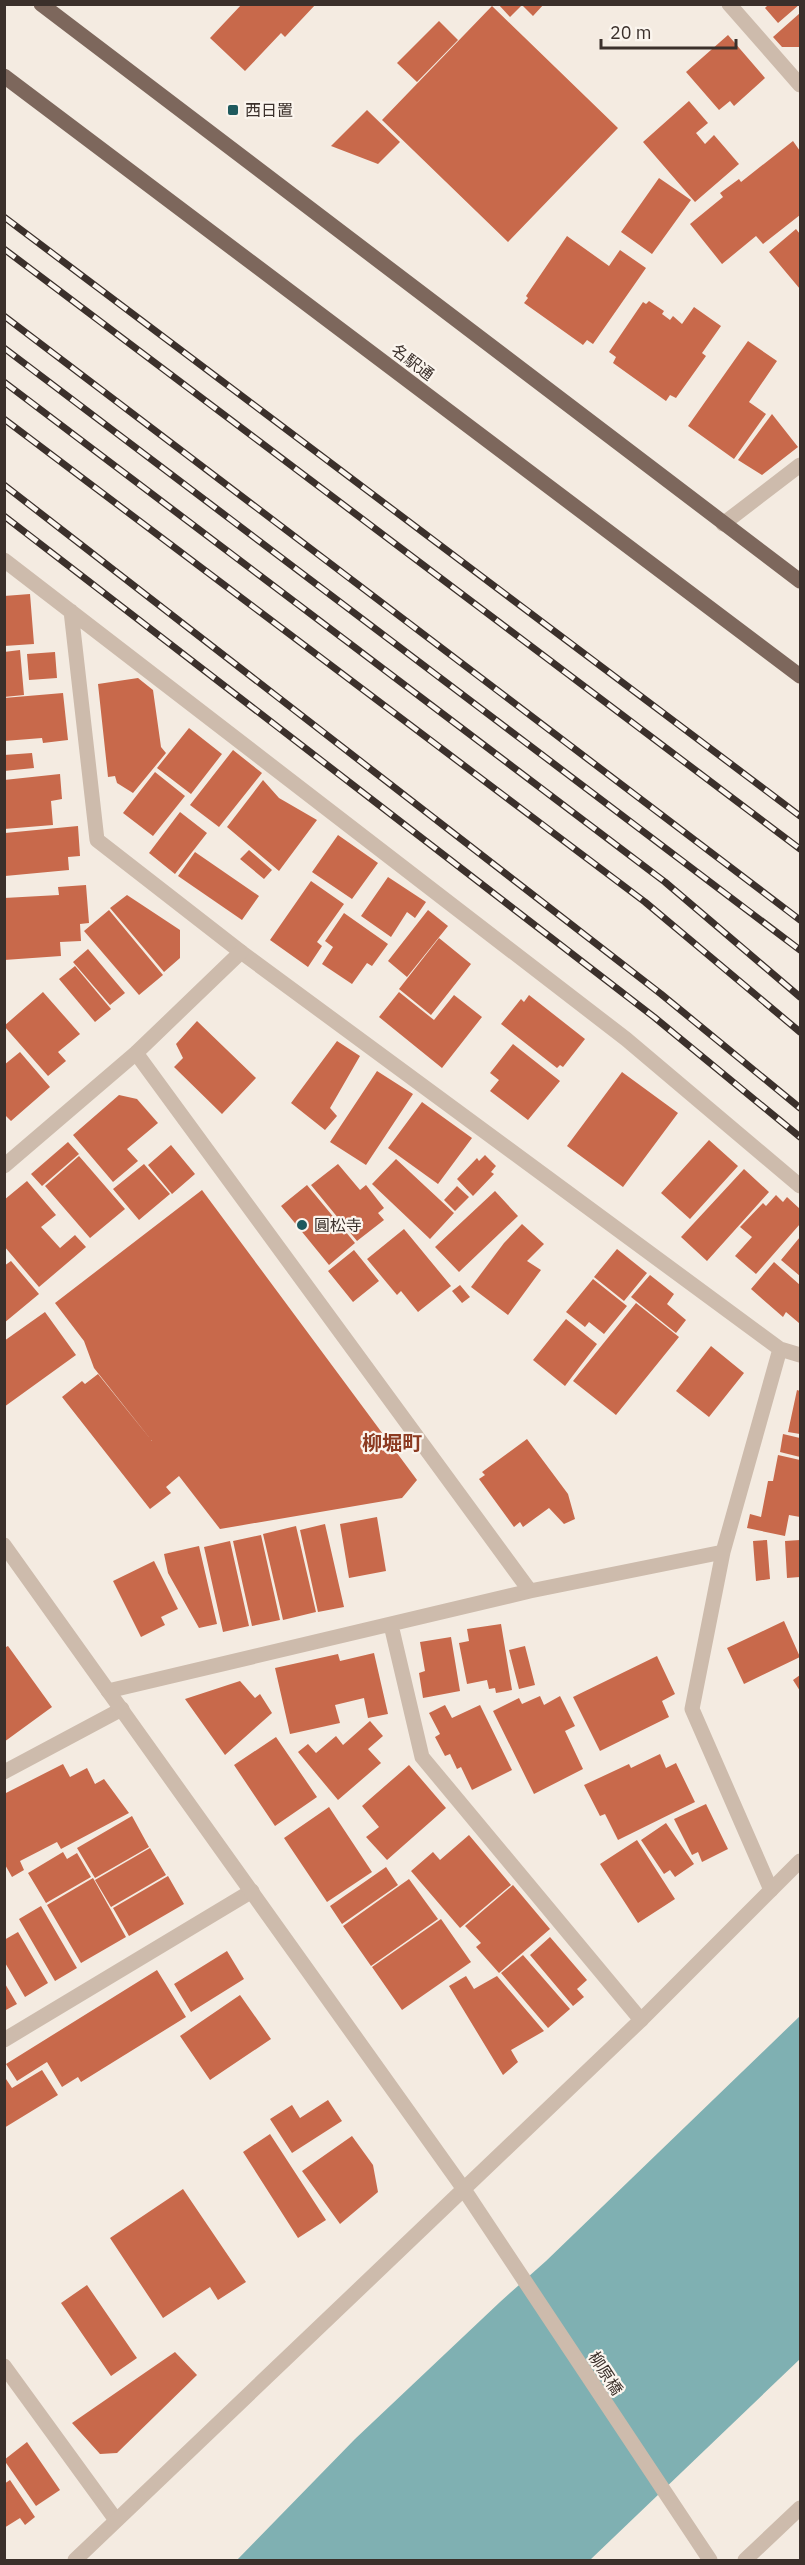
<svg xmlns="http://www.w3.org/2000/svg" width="805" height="2565" viewBox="0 0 805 2565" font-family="'IBM Plex Sans','Noto Sans JP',sans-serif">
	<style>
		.water { fill: #7fb0b2 }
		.building { fill: #c8694b }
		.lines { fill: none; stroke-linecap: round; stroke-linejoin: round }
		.minor { stroke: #cdbbac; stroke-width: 15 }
		.tertiary { stroke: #cdbbac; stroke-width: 15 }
		.primary { stroke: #7d675c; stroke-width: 15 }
		.rail-casing { stroke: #3b302b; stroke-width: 7 }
		.rail { stroke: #fbf5ee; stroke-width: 4.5; stroke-dasharray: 14; stroke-linecap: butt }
		.poi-dot { fill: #1f5a5e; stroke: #fbf5ee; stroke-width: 2 }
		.labels { text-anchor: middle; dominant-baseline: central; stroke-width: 4.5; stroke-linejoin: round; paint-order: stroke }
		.poi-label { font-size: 16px; fill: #3b302b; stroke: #fbf5ee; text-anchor: start }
		.street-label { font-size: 16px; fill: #3b302b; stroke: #fbf5ee }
		.quarter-label { font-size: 20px; font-weight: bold; fill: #8c3b22; stroke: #fbf5ee }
	</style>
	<rect width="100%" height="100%" fill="#f4ebe1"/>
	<path class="water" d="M 800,2016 L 800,2359 L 590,2560 L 237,2560 L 355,2439 L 500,2302 L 546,2261 Z"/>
	<path class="building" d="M 242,4 L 316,4 L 285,37 L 281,33 L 245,71 L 210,38 Z
		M 498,4 L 544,4 L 533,16 L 522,5 L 510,17 Z
		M 769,4 L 800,4 L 778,23 L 765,8 Z
		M 492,6 L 618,128 L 508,242 L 382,120 Z
		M 800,13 L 800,47 L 782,47 L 773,37 Z
		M 439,21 L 458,40 L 417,82 L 397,63 Z
		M 728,35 L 765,78 L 734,106 L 730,101 L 719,110 L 686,72 Z
		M 689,101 L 708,123 L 696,133 L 705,144 L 714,135 L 739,164 L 695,202 L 643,142 Z
		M 367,110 L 400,142 L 378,164 L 331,146 Z
		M 793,141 L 800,151 L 800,215 L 763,244 L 756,236 L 722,264 L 690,224 L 723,197 L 720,193 L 739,179 L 741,182 Z
		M 659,178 L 691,200 L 652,254 L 621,232 Z
		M 796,229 L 800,234 L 800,289 L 769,252 Z
		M 567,236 L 609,266 L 620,250 L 646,268 L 593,344 L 587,340 L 583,345 L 524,303 L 528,298 L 526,296 Z
		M 649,301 L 664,311 L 662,314 L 670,320 L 673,316 L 682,324 L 694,307 L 721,326 L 702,353 L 706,356 L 676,398 L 670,395 L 666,401 L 613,363 L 616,357 L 609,352 L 643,302 L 646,304 Z
		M 748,341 L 777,361 L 749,402 L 766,414 L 734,459 L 688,426 Z
		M 772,414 L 798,447 L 762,475 L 738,460 Z
		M 30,594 L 34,644 L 4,646 L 4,596 Z
		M 20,650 L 24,695 L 4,697 L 4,652 Z
		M 55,652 L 57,678 L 29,680 L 27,654 Z
		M 138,678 L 153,690 L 161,747 L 166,753 L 133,793 L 117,783 L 115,776 L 108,777 L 98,684 Z
		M 63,693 L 68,740 L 43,743 L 42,738 L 4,741 L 4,698 Z
		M 189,728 L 222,754 L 191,794 L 157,768 Z
		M 233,750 L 262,773 L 219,827 L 190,805 Z
		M 32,753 L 34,768 L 4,771 L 4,755 Z
		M 155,772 L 185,796 L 153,836 L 123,813 Z
		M 60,774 L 62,799 L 51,801 L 53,825 L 4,829 L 4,780 Z
		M 263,780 L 279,798 L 317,820 L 279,871 L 227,827 Z
		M 180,812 L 207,833 L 175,874 L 149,853 Z
		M 78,826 L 80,856 L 68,857 L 69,870 L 5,876 L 5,833 Z
		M 338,835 L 378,863 L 352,899 L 312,872 Z
		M 249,850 L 272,870 L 264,879 L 240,859 Z
		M 195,852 L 259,896 L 242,920 L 178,876 Z
		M 388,877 L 426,902 L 415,918 L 407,912 L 391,937 L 361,916 Z
		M 311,881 L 344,904 L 317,942 L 322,946 L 308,967 L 270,940 Z
		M 86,885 L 89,923 L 80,924 L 81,941 L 60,942 L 61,956 L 4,960 L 4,898 L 59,895 L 58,887 Z
		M 127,895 L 180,930 L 180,958 L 164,972 L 110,908 Z
		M 109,910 L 163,975 L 139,995 L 84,931 Z
		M 428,910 L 448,926 L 407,977 L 388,961 Z
		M 344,913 L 388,944 L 372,966 L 367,963 L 352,984 L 322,964 L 333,947 L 325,941 Z
		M 439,938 L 471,964 L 431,1015 L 399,989 Z
		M 88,949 L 125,993 L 110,1005 L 73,962 Z
		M 75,966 L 111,1009 L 95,1022 L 59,979 Z
		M 43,992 L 80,1034 L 58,1052 L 66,1061 L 48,1076 L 4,1026 Z
		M 399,992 L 434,1020 L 454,995 L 482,1017 L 442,1068 L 379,1017 Z
		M 529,995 L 585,1039 L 563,1067 L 560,1065 L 557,1068 L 501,1024 L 521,999 L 524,1002 Z
		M 197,1021 L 256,1078 L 222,1114 L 174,1067 L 183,1058 L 176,1044 Z
		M 337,1041 L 360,1056 L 330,1108 L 337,1116 L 325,1130 L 291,1103 Z
		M 513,1044 L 560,1081 L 528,1120 L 490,1091 L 499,1080 L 490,1073 Z
		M 20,1052 L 50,1087 L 11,1121 L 4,1114 L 4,1065 Z
		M 377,1071 L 413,1094 L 366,1165 L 330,1142 Z
		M 622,1072 L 678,1113 L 623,1187 L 567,1146 Z
		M 119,1095 L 137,1099 L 158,1123 L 127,1149 L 138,1161 L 113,1182 L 73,1135 Z
		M 422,1102 L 472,1138 L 438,1184 L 388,1148 Z
		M 709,1140 L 738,1166 L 690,1219 L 661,1193 Z
		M 68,1142 L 79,1154 L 42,1186 L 31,1174 Z
		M 171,1145 L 195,1174 L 172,1194 L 148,1165 Z
		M 485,1155 L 496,1166 L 491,1172 L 494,1174 L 473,1196 L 457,1179 L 477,1158 L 479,1161 Z
		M 79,1156 L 125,1209 L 90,1238 L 45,1186 Z
		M 396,1159 L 454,1213 L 430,1239 L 372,1184 Z
		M 144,1164 L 170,1194 L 139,1220 L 113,1189 Z
		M 338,1164 L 360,1190 L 366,1185 L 384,1208 L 378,1213 L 384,1220 L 357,1241 L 311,1185 Z
		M 744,1169 L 769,1192 L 707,1261 L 681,1237 Z
		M 27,1181 L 56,1215 L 41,1227 L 60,1248 L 75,1235 L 86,1247 L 39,1287 L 4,1246 L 4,1200 Z
		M 307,1185 L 355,1243 L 329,1265 L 281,1206 Z
		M 457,1186 L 469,1197 L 455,1211 L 444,1200 Z
		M 202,1190 L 417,1480 L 402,1498 L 220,1529 L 179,1476 L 166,1487 L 171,1493 L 150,1509 L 62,1397 L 82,1381 L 85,1384 L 98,1374 L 152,1441 L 94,1368 L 84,1341 L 55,1303 Z
		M 495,1191 L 518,1216 L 459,1272 L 435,1247 Z
		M 776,1195 L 783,1202 L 787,1197 L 800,1209 L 800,1224 L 756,1274 L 735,1256 L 752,1237 L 740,1227 L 763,1203 L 766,1206 Z
		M 522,1224 L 544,1244 L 527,1261 L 541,1270 L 508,1315 L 471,1287 L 504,1243 Z
		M 404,1229 L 451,1286 L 418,1312 L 401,1291 L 397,1295 L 367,1259 Z
		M 800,1237 L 800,1276 L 781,1260 Z
		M 617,1249 L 647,1273 L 624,1301 L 594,1277 Z
		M 354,1250 L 379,1281 L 353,1302 L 328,1271 Z
		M 11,1261 L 39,1294 L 4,1323 L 4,1266 Z
		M 774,1262 L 800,1285 L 799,1323 L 786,1312 L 783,1317 L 751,1289 Z
		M 650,1275 L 674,1294 L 667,1304 L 686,1320 L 676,1333 L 631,1297 Z
		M 593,1279 L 627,1306 L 604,1334 L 589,1322 L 585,1327 L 566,1312 Z
		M 460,1285 L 470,1297 L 462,1303 L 452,1291 Z
		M 636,1303 L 679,1337 L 616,1415 L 573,1381 Z
		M 45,1312 L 76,1355 L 4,1407 L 4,1341 Z
		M 566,1319 L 597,1344 L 565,1386 L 533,1360 Z
		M 711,1346 L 744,1373 L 709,1417 L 676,1391 Z
		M 797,1390 L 800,1391 L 800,1434 L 788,1432 Z
		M 783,1434 L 800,1438 L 800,1457 L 780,1452 Z
		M 527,1439 L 568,1494 L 575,1519 L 564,1524 L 549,1508 L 523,1527 L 520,1522 L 514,1527 L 479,1479 L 485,1475 L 482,1472 Z
		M 778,1455 L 800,1460 L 800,1517 L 789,1515 L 785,1536 L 747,1528 L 750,1514 L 761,1517 L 768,1481 L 773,1481 Z
		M 377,1517 L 386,1571 L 349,1578 L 340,1524 Z
		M 325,1524 L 344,1607 L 318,1612 L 300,1530 Z
		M 296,1526 L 316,1612 L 283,1620 L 263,1534 Z
		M 261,1535 L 280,1620 L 252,1626 L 233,1541 Z
		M 767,1540 L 770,1579 L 756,1581 L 753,1541 Z
		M 800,1540 L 800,1577 L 787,1578 L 785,1541 Z
		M 230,1541 L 249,1626 L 223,1632 L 204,1547 Z
		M 199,1546 L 217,1624 L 199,1628 L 168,1573 L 164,1554 Z
		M 154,1561 L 178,1609 L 161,1617 L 165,1625 L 141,1637 L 113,1581 Z
		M 784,1621 L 800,1657 L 744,1684 L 727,1648 Z
		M 501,1624 L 512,1690 L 496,1693 L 495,1688 L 489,1689 L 487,1680 L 467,1684 L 459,1643 L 469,1641 L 467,1629 Z
		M 451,1637 L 460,1691 L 423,1698 L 419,1673 L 425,1671 L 420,1642 Z
		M 8,1646 L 52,1707 L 4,1742 L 4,1648 Z
		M 525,1646 L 535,1685 L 519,1689 L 509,1650 Z
		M 374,1653 L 388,1714 L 368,1718 L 364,1698 L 335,1705 L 340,1723 L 290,1734 L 275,1668 L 338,1654 L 340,1661 Z
		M 657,1656 L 675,1694 L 662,1701 L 669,1717 L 600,1751 L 573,1697 Z
		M 800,1675 L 800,1691 L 793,1680 Z
		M 240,1681 L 255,1698 L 260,1694 L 272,1713 L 225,1755 L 185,1699 Z
		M 540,1696 L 544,1705 L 560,1696 L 575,1726 L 565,1731 L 583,1769 L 534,1794 L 493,1711 L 519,1698 L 522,1704 Z
		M 445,1705 L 452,1718 L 480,1705 L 512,1770 L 472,1790 L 461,1767 L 457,1769 L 450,1754 L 445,1756 L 435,1737 L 440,1734 L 429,1713 Z
		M 370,1721 L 383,1736 L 368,1749 L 381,1763 L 338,1800 L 298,1752 L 308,1744 L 316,1753 L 336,1736 L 343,1745 Z
		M 276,1737 L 317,1797 L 275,1826 L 234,1765 Z
		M 660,1754 L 666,1768 L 676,1763 L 695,1802 L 618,1840 L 605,1814 L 600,1816 L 584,1785 L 629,1764 L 631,1768 Z
		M 63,1764 L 70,1777 L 87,1768 L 95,1784 L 104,1779 L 129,1813 L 61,1849 L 57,1842 L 20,1861 L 24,1870 L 12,1877 L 4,1863 L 4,1794 Z
		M 409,1765 L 446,1808 L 387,1860 L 366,1837 L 379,1827 L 362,1806 Z
		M 706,1804 L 728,1849 L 702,1862 L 698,1852 L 692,1855 L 674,1819 Z
		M 329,1807 L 372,1872 L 327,1902 L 284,1838 Z
		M 132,1816 L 149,1847 L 95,1878 L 77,1848 Z
		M 666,1823 L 694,1864 L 675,1877 L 670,1870 L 664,1874 L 641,1840 Z
		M 469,1835 L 511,1885 L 460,1928 L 411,1871 L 433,1852 L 440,1860 Z
		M 637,1840 L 675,1899 L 638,1923 L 600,1864 Z
		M 150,1848 L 166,1875 L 111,1907 L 95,1880 Z
		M 63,1852 L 67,1859 L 77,1853 L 91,1877 L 46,1903 L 28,1873 Z
		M 386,1867 L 398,1885 L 342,1924 L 330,1906 Z
		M 168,1876 L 184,1904 L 129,1936 L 113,1908 Z
		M 93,1878 L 126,1937 L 81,1963 L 47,1905 Z
		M 409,1879 L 438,1919 L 371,1966 L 343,1926 Z
		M 513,1885 L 550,1929 L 499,1973 L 476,1947 L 481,1943 L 465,1926 Z
		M 41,1906 L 77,1968 L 55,1981 L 19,1919 Z
		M 441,1919 L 471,1962 L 402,2010 L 372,1967 Z
		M 18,1932 L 48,1983 L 25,1997 L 4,1961 L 4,1940 Z
		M 550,1937 L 587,1980 L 577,1989 L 584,1997 L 573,2006 L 530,1955 Z
		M 227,1951 L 244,1979 L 191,2012 L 174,1984 Z
		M 523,1955 L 570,2009 L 548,2028 L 501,1973 Z
		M 157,1970 L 186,2017 L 81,2082 L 78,2077 L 62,2087 L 47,2062 L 17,2081 L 6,2064 Z
		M 466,1976 L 474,1989 L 497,1976 L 544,2031 L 511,2050 L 518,2062 L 503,2075 L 449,1986 Z
		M 4,1982 L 17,2004 L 4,2011 Z
		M 240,1995 L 271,2039 L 210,2080 L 180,2036 Z
		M 42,2070 L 58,2095 L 4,2128 L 4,2076 L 12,2088 Z
		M 328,2100 L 342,2121 L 292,2153 L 270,2119 L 292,2105 L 300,2118 Z
		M 270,2134 L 326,2220 L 298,2238 L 243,2152 Z
		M 352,2136 L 373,2165 L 378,2192 L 340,2224 L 302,2171 Z
		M 183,2189 L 246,2282 L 218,2300 L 210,2287 L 163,2318 L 110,2238 Z
		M 87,2285 L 137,2358 L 111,2376 L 61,2303 Z
		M 175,2352 L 197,2375 L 117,2453 L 100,2454 L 72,2423 Z
		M 27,2442 L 60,2490 L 36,2506 L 4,2460 Z
		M 10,2480 L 35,2517 L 25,2525 L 20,2518 L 4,2528 L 4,2484 Z"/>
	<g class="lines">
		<path class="minor" d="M 729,4 L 800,85
			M 723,524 L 800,465
			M 4,560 L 626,1039 L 800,1186
			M 71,611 L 97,840 L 241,952 L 780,1349 L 800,1355
			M 136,1053 L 530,1591
			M 391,1625 L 422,1757 L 641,2020
			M 108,1691 L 530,1591 L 723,1552
			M 4,1772 L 122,1709
			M 771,1890 L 692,1709 L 723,1552 L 780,1349
			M 4,2040 L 252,1891
			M 4,2366 L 116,2520"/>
		<path class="tertiary" d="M 4,1166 L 136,1053 L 241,952
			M 4,1545 L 463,2188 L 710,2560
			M 75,2560 L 641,2020 L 800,1861
			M 745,2560 L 800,2508"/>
		<path class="primary" d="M 41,4 L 800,581
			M 4,76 L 800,676"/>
		<g class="rail-casing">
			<path id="rail" d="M 4,217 L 800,816
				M 4,249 L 800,849
				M 4,316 L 800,920
				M 4,348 L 800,950
				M 4,382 L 665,882 L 800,997
				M 4,419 L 645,902 L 800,1032
				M 4,485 L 661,994 L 800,1108
				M 4,516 L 654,1017 L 800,1137"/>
		</g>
		<use href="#rail" class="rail"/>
	</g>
	<g class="poi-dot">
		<rect x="227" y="104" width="12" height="12" rx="3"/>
		<circle cx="302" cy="1225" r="6"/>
	</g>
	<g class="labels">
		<g class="poi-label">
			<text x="245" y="110">西日置</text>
			<text x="314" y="1225">圓松寺</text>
		</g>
		<g class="street-label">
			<text transform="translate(413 362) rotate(37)">名駅通</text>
			<text transform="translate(606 2373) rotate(57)">柳原橋</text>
		</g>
		<g class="quarter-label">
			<text x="392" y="1442">柳堀町</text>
		</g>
	</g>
	<rect width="805" height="2565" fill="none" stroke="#3b302b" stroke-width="12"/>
	<path d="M601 39v9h135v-9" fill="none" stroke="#3b302b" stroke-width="3"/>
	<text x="610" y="39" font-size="18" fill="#3b302b" stroke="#fbf5ee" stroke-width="4.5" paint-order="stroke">20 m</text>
</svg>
